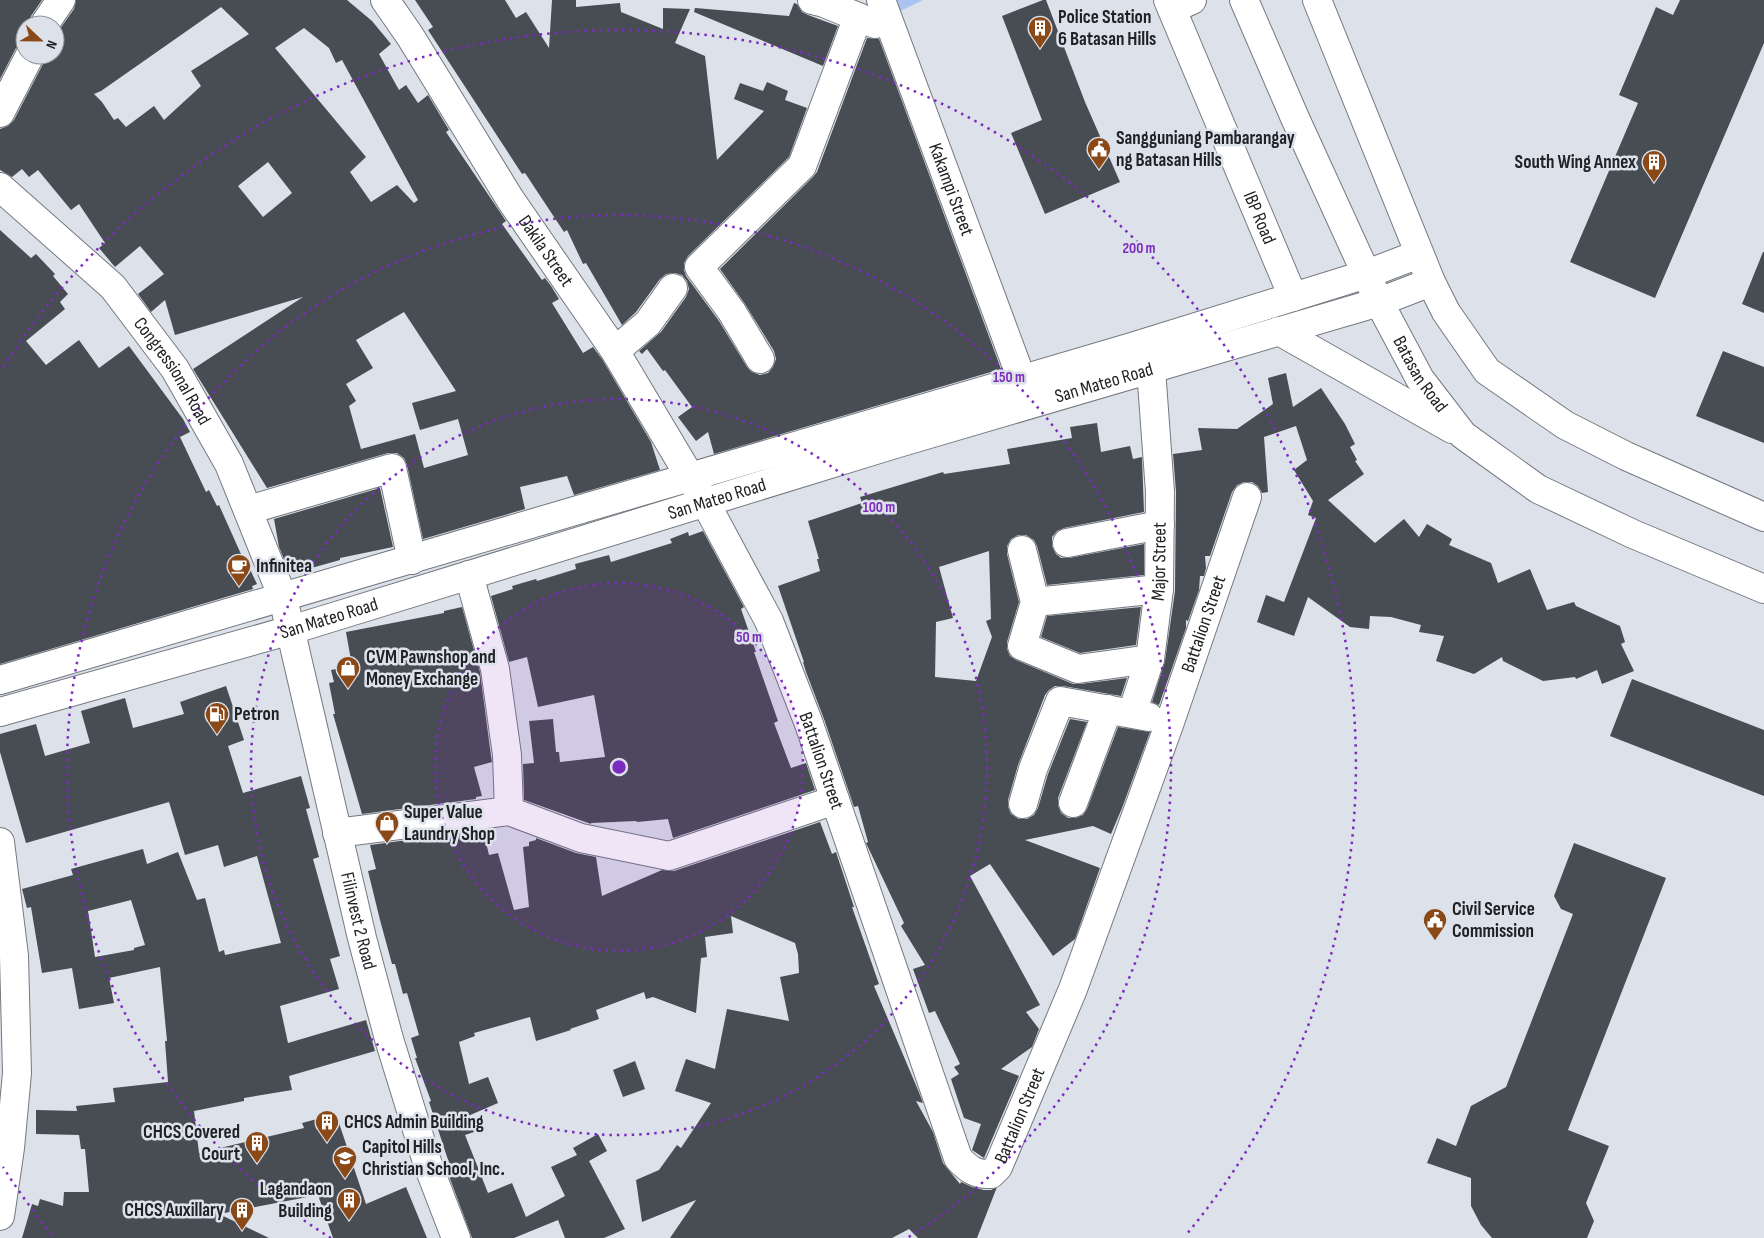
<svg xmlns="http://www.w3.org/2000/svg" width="1764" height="1238" viewBox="0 0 1764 1238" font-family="'Sofia Sans Condensed',sans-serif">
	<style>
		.green { fill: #abc3f0 }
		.building { fill: #484c53; fill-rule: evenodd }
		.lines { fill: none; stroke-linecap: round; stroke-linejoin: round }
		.minor-casing { stroke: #747981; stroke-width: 30 }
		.major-casing { stroke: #747981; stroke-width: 30 }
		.minor { stroke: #fff; stroke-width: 28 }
		.major { stroke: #fff; stroke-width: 28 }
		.ring { fill: none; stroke: #7b2cbf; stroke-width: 2.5; stroke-dasharray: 2.5 5 }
		.labels { text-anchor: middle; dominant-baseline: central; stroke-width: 5; stroke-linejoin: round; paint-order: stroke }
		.poi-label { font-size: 19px; font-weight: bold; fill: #202225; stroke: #dce1ea; text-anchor: start }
		.street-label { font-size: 19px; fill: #202225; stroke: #dce1ea }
		.centre { fill: #7b2cbf; stroke: #dce1ea; stroke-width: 2.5 }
		.ring-label { font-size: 15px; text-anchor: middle; font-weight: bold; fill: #7b2cbf; stroke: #dce1ea; stroke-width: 5; stroke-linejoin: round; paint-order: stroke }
	</style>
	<rect width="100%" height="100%" fill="#dce1ea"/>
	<path class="green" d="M 889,0 L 923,0 L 894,14 Z"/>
	<path class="building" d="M 0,0 L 42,0 L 31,16 L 29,25 L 25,25 L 25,41 L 16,48 L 0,79 Z
		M 76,0 L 347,0 L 372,21 L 391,44 L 379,54 L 399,90 L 406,85 L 418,103 L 428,95 L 449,130 L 446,132 L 506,221 L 502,224 L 542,280 L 545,278 L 551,286 L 559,299 L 552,303 L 583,353 L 593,347 L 602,359 L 651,442 L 660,470 L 574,495 L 567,476 L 520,487 L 525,509 L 423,539 L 407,465 L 404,458 L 397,453 L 388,453 L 267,488 L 193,369 L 303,297 L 175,335 L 165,300 L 151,312 L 138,294 L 164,274 L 140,246 L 115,267 L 99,248 L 105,243 L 79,204 L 71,210 L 38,170 L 29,177 L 22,169 L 12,177 L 0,170 L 0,129 L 8,126 L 14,120 L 44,62 L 46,55 L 55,55 L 55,36 L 74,9 ZM 221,7 L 249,34 L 191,71 L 201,86 L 164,120 L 154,106 L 126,127 L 118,118 L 114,120 L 102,102 L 94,94 L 101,91 ZM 304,28 L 329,48 L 336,63 L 342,60 L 418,200 L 414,203 L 397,185 L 371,202 L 350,172 L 366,157 L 275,48 ZM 268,162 L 292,193 L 263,217 L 238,186 ZM 404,312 L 456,391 L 412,403 L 420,430 L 458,419 L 468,455 L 424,468 L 415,434 L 361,449 L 349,406 L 356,401 L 346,384 L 373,368 L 356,340 Z
		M 415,0 L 505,0 L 516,18 L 526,12 L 549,48 L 552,0 L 576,0 L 576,7 L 620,3 L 621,12 L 663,29 L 663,8 L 690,9 L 675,43 L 705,56 L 717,160 L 764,111 L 734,99 L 740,83 L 763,91 L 767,82 L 788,91 L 785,100 L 807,108 L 789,157 L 688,256 L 684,263 L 684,270 L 686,276 L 719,321 L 747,367 L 752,372 L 760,375 L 768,373 L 773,367 L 776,359 L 774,351 L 745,304 L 720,269 L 813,177 L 817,172 L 867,38 L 879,39 L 1001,369 L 714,454 L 708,432 L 696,441 L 678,417 L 692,407 L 665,370 L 663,371 L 647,349 L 642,354 L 639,351 L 661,332 L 686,297 L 689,289 L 687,281 L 682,275 L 675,273 L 666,274 L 660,279 L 636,312 L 622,325 L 586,263 L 583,264 L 567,230 L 564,232 L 525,173 L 522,174 L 428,30 L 433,27 Z
		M 1043,0 L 1046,0 L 1085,102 L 1120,182 L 1045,214 L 1011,133 L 1042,120 L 1002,16 Z
		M 1680,0 L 1764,0 L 1764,43 L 1655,298 L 1570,262 L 1638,103 L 1619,95 L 1656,7 L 1673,15 Z
		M 794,3 L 797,4 L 802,12 L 808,15 L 838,26 L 823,66 L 694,12 L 695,8 L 789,16 Z
		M 0,230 L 31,258 L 36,254 L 55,274 L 53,276 L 68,294 L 60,302 L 65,309 L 26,341 L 46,365 L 79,340 L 99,368 L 129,346 L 183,419 L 190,432 L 180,437 L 206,492 L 209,490 L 217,506 L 219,505 L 245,563 L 247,563 L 257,584 L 252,586 L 253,589 L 0,664 Z
		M 1763,252 L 1764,252 L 1764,313 L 1742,304 Z
		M 1723,351 L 1764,367 L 1764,443 L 1696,416 Z
		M 1286,373 L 1293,407 L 1321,388 L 1345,424 L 1355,444 L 1350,447 L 1357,460 L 1355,461 L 1364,474 L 1328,500 L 1375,543 L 1404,519 L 1419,537 L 1427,524 L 1452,539 L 1449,545 L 1491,563 L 1498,583 L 1530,569 L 1547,610 L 1574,602 L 1576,606 L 1620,626 L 1625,642 L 1621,644 L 1634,671 L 1602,684 L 1597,670 L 1576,679 L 1575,677 L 1543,681 L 1503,661 L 1502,657 L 1474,674 L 1436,661 L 1444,636 L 1419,632 L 1421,625 L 1391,617 L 1370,616 L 1369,629 L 1350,627 L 1308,597 L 1294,636 L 1257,622 L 1266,595 L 1284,602 L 1316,518 L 1308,515 L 1313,501 L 1294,470 L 1307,460 L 1296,426 L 1264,437 L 1268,492 L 1262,493 L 1258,486 L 1252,482 L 1244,482 L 1237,485 L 1232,492 L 1210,556 L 1205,556 L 1206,568 L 1204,576 L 1200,576 L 1199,590 L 1188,621 L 1186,620 L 1186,628 L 1159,705 L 1152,702 L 1165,661 L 1175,591 L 1176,492 L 1173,454 L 1202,450 L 1198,428 L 1237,429 L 1273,404 L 1268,378 Z
		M 1097,423 L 1101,452 L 1130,446 L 1133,459 L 1142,457 L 1144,512 L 1064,528 L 1057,531 L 1052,537 L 1052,546 L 1056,554 L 1061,558 L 1069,558 L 1144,544 L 1144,575 L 1047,585 L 1037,546 L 1034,540 L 1026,535 L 1018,535 L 1011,539 L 1007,546 L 1007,554 L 1019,602 L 1007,642 L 1007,649 L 1010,656 L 1016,660 L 1073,684 L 1080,684 L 1127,678 L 1121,696 L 1063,686 L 1055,686 L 1049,690 L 1045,695 L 1018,765 L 1008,800 L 1008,807 L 1011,814 L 1019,819 L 1027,819 L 1034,815 L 1038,808 L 1048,774 L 1070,719 L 1087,722 L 1058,798 L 1058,805 L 1061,813 L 1068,818 L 1076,818 L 1083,815 L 1087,809 L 1118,727 L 1150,732 L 1122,808 L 1111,834 L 1093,826 L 1025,840 L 1100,868 L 1075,939 L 1053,956 L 990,864 L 970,876 L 1040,1005 L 1026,1012 L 1039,1029 L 1032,1047 L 1001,1069 L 1019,1076 L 984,1158 L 972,1150 L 981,1124 L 964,1118 L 951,1079 L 959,1074 L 954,1067 L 960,1064 L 935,1011 L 929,1013 L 913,969 L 925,965 L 901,926 L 904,923 L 866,843 L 868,842 L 858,806 L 854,807 L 824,719 L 806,672 L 803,662 L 804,662 L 778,586 L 820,571 L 817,559 L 819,559 L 808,521 L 862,503 L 860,497 L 943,472 L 944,474 L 1010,464 L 1007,449 L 1072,438 L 1070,427 ZM 989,551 L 991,619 L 986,621 L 992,637 L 976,681 L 935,677 L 936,622 L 953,618 L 939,567 Z
		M 380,488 L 393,547 L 340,558 L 340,560 L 290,574 L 279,547 L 274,519 Z
		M 703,531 L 744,607 L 741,609 L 756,652 L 754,652 L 778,721 L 774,723 L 791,768 L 806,763 L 815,790 L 673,838 L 668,819 L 637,822 L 636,821 L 591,823 L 591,824 L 524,800 L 523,764 L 534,763 L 529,721 L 553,719 L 556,752 L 559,752 L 560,762 L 605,757 L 594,695 L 538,707 L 527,657 L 509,662 L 491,596 L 513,589 L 512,586 L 536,579 L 537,581 L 576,569 L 575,564 L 609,555 L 611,562 L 672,543 L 670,539 L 688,532 L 689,536 Z
		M 462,607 L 480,672 L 491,756 L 492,762 L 474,767 L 482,796 L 476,797 L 476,799 L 362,814 L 333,714 L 335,714 L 329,683 L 334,682 L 331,670 L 352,666 L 346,632 L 444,613 L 444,611 Z
		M 1141,607 L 1136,645 L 1080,653 L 1041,637 L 1047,616 Z
		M 1632,679 L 1764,730 L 1764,796 L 1610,736 Z
		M 226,686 L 244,740 L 228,746 L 243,793 L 301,776 L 310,808 L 306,809 L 319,857 L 313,859 L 340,956 L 330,959 L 339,989 L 280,1006 L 288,1043 L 366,1020 L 375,1051 L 289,1076 L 292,1090 L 244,1098 L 244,1101 L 194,1111 L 199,1153 L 304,1128 L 302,1123 L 336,1114 L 366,1204 L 406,1187 L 427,1238 L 333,1238 L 318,1195 L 219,1214 L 269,1238 L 22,1238 L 32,1204 L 38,1206 L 40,1199 L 63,1206 L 64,1192 L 89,1192 L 85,1149 L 81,1149 L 79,1135 L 36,1134 L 36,1110 L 77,1111 L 76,1106 L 115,1102 L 113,1088 L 168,1082 L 165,1041 L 167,1041 L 160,967 L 109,978 L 114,1003 L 79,1009 L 72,968 L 42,973 L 31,907 L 27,908 L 22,889 L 73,875 L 71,869 L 143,849 L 147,864 L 178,852 L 197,900 L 205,898 L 219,952 L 224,950 L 225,955 L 281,943 L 257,856 L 224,867 L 218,845 L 185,855 L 169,802 L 26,843 L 0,752 L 0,734 L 36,724 L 45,756 L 90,743 L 81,711 L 125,698 L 133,728 L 184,714 L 180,702 ZM 131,900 L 145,945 L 134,948 L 134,950 L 95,957 L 88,911 Z
		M 820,822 L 832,854 L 836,852 L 854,907 L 852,907 L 879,984 L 874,986 L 918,1090 L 923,1103 L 916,1101 L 933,1132 L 943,1163 L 960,1184 L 961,1182 L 972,1187 L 984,1190 L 991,1190 L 997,1187 L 977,1238 L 918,1238 L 909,1229 L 892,1238 L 670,1238 L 696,1200 L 642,1222 L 636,1180 L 659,1170 L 677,1145 L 681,1148 L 711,1103 L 675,1091 L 686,1059 L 715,1069 L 727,1009 L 789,1021 L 780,977 L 799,973 L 798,954 L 795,943 L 731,916 L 733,933 L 705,937 L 707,957 L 701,958 L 696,1013 L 653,997 L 646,999 L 644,992 L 596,1010 L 599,1019 L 570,1029 L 571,1030 L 536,1041 L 530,1017 L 474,1033 L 475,1036 L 459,1042 L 469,1084 L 488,1077 L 498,1103 L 468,1116 L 474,1132 L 465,1135 L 488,1193 L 512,1183 L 526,1217 L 565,1196 L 551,1167 L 577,1155 L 573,1148 L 598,1134 L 607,1151 L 589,1161 L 625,1229 L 604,1238 L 565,1238 L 558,1220 L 514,1238 L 472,1238 L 446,1168 L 450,1166 L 429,1102 L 431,1101 L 415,1058 L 417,1058 L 411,1038 L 419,1035 L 407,993 L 403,994 L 395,964 L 392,964 L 380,920 L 368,871 L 376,869 L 370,845 L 483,830 L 489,855 L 498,853 L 514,910 L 529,907 L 523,847 L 529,846 L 529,842 L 536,840 L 536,838 L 576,853 L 596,857 L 602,896 L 662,870 L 674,871 Z
		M 1574,843 L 1666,878 L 1568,1130 L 1609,1146 L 1586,1203 L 1594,1221 L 1587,1238 L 1492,1238 L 1481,1225 L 1471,1206 L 1471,1178 L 1427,1163 L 1437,1138 L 1456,1146 L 1471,1106 L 1506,1087 L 1573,914 L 1561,909 L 1554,896 Z
		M 635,1061 L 645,1089 L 623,1097 L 613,1070 Z"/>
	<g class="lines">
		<g class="minor-casing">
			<g id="minor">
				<path id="s1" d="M 385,0 L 410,36 L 510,199 L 615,351 L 705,502 L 769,621 L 809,724 L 958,1158 C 968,1169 976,1175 991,1174 L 998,1167 L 1073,989 L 1170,722 L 1247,497"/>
				<path d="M 812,0 L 824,3 L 875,24"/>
				<path id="s2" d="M 881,0 L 1022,380"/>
				<path id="s3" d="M 1168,0 L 1293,297"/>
				<path d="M 44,25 L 61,0"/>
				<path d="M 0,113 L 30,55"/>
				<path id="s4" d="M 0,187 L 113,287 L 175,369 L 229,464 L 283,598 L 362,938 L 389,1039 L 428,1165 L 456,1238"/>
				<path d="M 615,351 L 648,323 L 673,288"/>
				<path d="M 760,359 L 732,312 L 699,267 L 802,166 L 858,17"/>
				<path d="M 248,510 L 392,468 L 412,560"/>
				<path d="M 1067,543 L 1160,525"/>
				<path d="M 1022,550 L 1035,602 L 1022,646 L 1078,669 L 1150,659"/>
				<path d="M 469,575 L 495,669 L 507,755 L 509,811"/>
				<path d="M 1035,602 L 1159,589"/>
				<path id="s5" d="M 1132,713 L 1150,659 L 1159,589 L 1160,492 L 1151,369"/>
				<path d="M 1073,803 L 1108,709"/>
				<path d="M 1023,804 L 1033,769 L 1060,701 L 1149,717"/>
				<path d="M 337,833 L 509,811 L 581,838 L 669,856 L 835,800"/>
				<path d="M 0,842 L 14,956 L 17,1073 L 10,1148 L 0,1216"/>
			</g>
		</g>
		<g class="major-casing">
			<g id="major">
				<path id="s6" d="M 1244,0 L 1295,118 L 1379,302 L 1420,379 L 1463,435 L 1538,489 L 1633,534 L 1764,589"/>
				<path d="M 1317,0 L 1431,282 L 1446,312 L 1487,371 L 1565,425 L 1626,456 L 1764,517"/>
				<path d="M 1172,9 L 1192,0"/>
				<path d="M 1279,331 L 1452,429"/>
				<path d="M 0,680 L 1132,347 L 1367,274 L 1419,254"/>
				<path id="s7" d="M 0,712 L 291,630 L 895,444 L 1379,302 L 1431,282"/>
			</g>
		</g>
		<use href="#minor" class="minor"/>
		<use href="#major" class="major"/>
	</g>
	<circle cx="619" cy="767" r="184" fill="#7b2cbf" fill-opacity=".12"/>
	<g class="ring">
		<circle cx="619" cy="767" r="184"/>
		<circle cx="619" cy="767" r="368"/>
		<path d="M331 1238A552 552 0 1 1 907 1238"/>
		<path d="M52 1235A735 735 0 0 1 3 1167M3 367A735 735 0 1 1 1186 1235"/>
	</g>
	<defs>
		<g id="building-pin" transform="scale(1.25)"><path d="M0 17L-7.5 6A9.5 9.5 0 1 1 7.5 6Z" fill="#8a4916" stroke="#dce1ea"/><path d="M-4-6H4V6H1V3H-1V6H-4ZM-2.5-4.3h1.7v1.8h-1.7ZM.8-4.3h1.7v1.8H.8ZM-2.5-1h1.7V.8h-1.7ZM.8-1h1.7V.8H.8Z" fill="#fff"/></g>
		<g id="civic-pin" transform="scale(1.25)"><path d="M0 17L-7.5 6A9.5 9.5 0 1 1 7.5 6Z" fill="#8a4916" stroke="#dce1ea"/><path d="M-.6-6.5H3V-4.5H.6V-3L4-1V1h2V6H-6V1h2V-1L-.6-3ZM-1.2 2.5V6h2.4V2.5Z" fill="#fff"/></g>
		<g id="cafe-pin" transform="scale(1.25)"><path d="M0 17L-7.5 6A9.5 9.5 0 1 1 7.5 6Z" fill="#8a4916" stroke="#dce1ea"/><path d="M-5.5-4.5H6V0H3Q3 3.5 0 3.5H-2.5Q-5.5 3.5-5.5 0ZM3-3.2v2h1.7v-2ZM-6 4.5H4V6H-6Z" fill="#fff"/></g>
		<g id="shop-pin" transform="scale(1.25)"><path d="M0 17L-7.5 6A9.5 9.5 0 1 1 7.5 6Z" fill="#8a4916" stroke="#dce1ea"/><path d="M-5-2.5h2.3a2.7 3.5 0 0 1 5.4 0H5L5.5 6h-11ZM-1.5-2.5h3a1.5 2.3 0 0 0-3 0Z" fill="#fff"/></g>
		<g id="fuel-pin" transform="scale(1.25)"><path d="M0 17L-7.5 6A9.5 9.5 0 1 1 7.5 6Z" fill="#8a4916" stroke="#dce1ea"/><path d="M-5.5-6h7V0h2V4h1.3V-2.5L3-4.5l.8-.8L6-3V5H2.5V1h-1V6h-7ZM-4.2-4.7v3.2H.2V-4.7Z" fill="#fff"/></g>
		<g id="school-pin" transform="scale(1.25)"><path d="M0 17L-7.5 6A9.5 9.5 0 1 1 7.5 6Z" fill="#8a4916" stroke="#dce1ea"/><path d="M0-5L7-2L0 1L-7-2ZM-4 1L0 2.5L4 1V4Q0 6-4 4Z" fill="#fff"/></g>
	</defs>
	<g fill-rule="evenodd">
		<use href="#building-pin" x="1040" y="28"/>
		<use href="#civic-pin" x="1099" y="149"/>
		<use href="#building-pin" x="1654" y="162"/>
		<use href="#cafe-pin" x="239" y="566"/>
		<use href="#shop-pin" x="348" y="668"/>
		<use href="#fuel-pin" x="217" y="714"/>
		<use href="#shop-pin" x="387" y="823"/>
		<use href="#civic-pin" x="1435" y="920"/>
		<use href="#building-pin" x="327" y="1122"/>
		<use href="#building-pin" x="257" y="1143"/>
		<use href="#school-pin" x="345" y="1158"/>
		<use href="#building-pin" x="349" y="1200"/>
		<use href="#building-pin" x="242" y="1210"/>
	</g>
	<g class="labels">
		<g class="poi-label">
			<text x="1058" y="17">Police Station<tspan x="1058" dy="22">6 Batasan Hills</tspan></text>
			<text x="1116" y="138">Sangguniang Pambarangay<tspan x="1116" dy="22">ng Batasan Hills</tspan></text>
			<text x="1636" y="162" text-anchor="end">South Wing Annex</text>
			<text x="256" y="566">Infinitea</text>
			<text x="366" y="657">CVM Pawnshop and<tspan x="366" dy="22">Money Exchange</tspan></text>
			<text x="234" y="714">Petron</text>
			<text x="404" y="812">Super Value<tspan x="404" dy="22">Laundry Shop</tspan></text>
			<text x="1452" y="909">Civil Service<tspan x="1452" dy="22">Commission</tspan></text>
			<text x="344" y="1122">CHCS Admin Building</text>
			<text x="240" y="1132" text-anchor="end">CHCS Covered<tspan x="240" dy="22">Court</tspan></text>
			<text x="362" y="1147">Capitol Hills<tspan x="362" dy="22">Christian School, Inc.</tspan></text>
			<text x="332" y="1189" text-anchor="end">Lagandaon<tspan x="332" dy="22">Building</tspan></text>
			<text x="224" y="1210" text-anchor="end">CHCS Auxillary</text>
		</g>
		<g class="street-label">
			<text stroke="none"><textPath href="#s2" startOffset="202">Kakampi Street</textPath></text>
			<text stroke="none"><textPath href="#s3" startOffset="236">IBP Road</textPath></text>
			<text stroke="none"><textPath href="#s1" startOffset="298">Dakila Street</textPath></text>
			<text stroke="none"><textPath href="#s4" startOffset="254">Congressional Road</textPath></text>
			<text stroke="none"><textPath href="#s6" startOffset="414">Batasan Road</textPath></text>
			<text stroke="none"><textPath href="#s7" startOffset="1152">San Mateo Road</textPath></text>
			<text stroke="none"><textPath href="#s7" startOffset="748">San Mateo Road</textPath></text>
			<text stroke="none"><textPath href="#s5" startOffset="155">Major Street</textPath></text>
			<text stroke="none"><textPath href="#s7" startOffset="342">San Mateo Road</textPath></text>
			<text stroke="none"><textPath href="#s1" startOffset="1929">Battalion Street</textPath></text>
			<text stroke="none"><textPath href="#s1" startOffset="880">Battalion Street</textPath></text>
			<text stroke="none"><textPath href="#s4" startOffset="839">Filinvest 2 Road</textPath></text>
			<text stroke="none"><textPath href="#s1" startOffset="1404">Battalion Street</textPath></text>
		</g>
	</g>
	<circle cx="619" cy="767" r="8" class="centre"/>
	<g class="ring-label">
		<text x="1139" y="253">200 m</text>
		<text x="1009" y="382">150 m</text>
		<text x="879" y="512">100 m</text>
		<text x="749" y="642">50 m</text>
	</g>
	<g transform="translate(40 40) rotate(112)"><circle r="24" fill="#dce1ea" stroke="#91959b"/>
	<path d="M0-4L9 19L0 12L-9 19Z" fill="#8a4916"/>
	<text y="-8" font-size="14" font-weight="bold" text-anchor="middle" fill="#202225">N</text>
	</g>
</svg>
